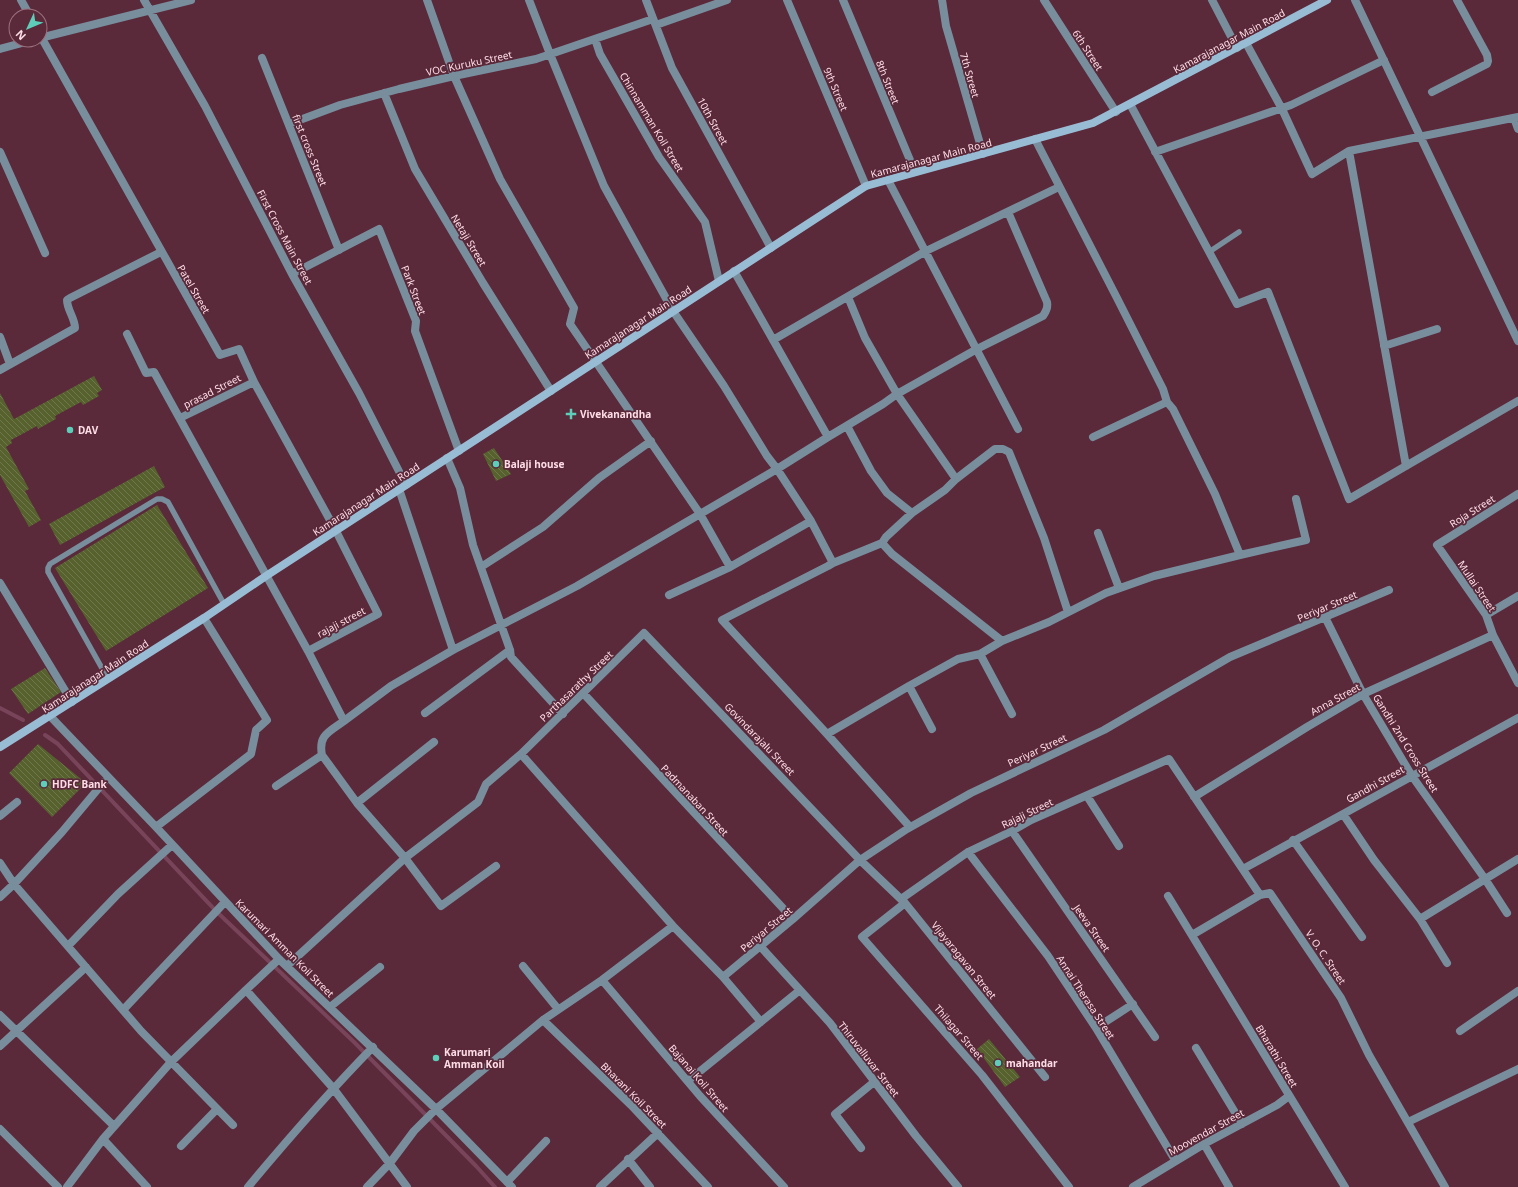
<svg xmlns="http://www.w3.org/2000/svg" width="1518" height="1187" viewBox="0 0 1518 1187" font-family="'Noto Sans',sans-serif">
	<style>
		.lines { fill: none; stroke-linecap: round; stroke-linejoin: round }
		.stream { stroke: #784459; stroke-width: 4 }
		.building { fill: url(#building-back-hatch) }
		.service { stroke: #788e9d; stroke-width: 5.5 }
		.minor { stroke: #788e9d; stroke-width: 8 }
		.tertiary { stroke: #788e9d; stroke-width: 8 }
		.secondary { stroke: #99bcd5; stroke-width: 8 }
		.poi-dot { fill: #5dceba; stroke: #5a293a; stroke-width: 1.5 }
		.labels { text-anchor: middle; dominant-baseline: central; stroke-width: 3.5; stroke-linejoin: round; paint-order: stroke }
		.street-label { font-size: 10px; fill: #fedde6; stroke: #5a293a }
		.poi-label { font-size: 10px; font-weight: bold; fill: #fedde6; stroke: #5a293a; text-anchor: start }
	</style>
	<defs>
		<pattern id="building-back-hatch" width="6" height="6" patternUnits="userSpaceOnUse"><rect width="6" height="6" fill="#56612e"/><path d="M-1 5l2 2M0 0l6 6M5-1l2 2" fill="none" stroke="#6f774c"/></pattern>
	</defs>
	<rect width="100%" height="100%" fill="#5a293a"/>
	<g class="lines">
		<path class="stream" d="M 0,708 L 23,720
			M 45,735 L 58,744 L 218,913 L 354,1042 L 476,1166 L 495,1187"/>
	</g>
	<path class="building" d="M 94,376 L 102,390 L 97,393 L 99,396 L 83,405 L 81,402 L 55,416 L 56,419 L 38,429 L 37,426 L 11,440 L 12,443 L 6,447 L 29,489 L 25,491 L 41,520 L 29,527 L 0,475 L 0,393 L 14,419 Z
		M 494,448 L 511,474 L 496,481 L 483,454 Z
		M 154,466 L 165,487 L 60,545 L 49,524 Z
		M 157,505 L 208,588 L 106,651 L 55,568 Z
		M 45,668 L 61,692 L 28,714 L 11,689 Z
		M 38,744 L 86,783 L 52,817 L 9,773 Z
		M 989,1039 L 1020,1077 L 1005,1087 L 977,1049 Z"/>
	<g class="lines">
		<path class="service" d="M 1209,252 L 1239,232
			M 108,679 L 48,572 L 48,568 L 50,564 L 157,499 L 162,499 L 168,502 L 224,604"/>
		<path class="minor" d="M 21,0 L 30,16
			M 144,0 L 205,106 L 292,274 L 359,393 L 406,485
			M 427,0 L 454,76 L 500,179 L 574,308 L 570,324 L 700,514 L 730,567
			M 529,0 L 550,54 L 604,186 L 673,311 L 724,386 L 767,456 L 777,469 L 811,521 L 833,563
			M 646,0 L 672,68 L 771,248
			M 843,0 L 915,172
			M 942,0 L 946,26 L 983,154
			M 1044,0 L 1116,112
			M 1212,0 L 1237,48
			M 1355,0 L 1518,341
			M 656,25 L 727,0
			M 40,35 L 220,355 L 239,349 L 254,382 L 336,531 L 378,614 L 308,651 L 154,372 L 146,373 L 127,334
			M 40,38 L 191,0
			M 595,39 L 600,54 L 659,157 L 705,222 L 719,281
			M 1246,43 L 1282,109 L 1312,174 L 1349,151 L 1518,117
			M 0,49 L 33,40
			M 262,58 L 339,250
			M 1432,92 L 1487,64 L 1488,61 L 1487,55 L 1457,0
			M 384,93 L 415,169 L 483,283 L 551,391
			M 1130,104 L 1237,304 L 1268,292 L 1349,499 L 1518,401
			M 1514,118 L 1518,129
			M 289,124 L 340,105 L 399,89 L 454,76 L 536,59 L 653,19
			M 1035,139 L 1117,298 L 1163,389 L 1167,402 L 1173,409 L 1215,494 L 1240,555 L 1306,540 L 1296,499
			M 1349,151 L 1406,466
			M 0,152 L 45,253
			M 1155,152 L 1291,105 L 1384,60
			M 888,180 L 1018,429
			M 734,271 L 828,437
			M 292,274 L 379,229 L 416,321 L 415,331 L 459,451
			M 0,337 L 10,364
			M 773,340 L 926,251 L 1059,187
			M 1384,346 L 1437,329
			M 0,370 L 75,328 C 75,318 67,310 67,300 L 70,298 L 161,252
			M 180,418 L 254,382
			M 847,426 L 871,471 L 887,493 L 912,513
			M 1093,437 L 1167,402
			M 447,458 L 460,488 L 473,545 L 510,650 L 511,657 L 563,714
			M 956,479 L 897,394 L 977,349 L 1043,316 C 1046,311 1048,308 1047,302 L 1008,212
			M 399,489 L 453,650
			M 1518,494 L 1437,545 L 1486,615 L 1493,635 L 1518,683
			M 1098,533 L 1119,588
			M 882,543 L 833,563 L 828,566 L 722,620 L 827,734 L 910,827
			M 481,567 L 543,527 L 599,478 L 651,441
			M 0,583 L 72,702
			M 669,595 L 730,567 L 811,521
			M 1486,615 L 1518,596
			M 1325,617 L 1363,694 L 1412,776 L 1485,879 L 1507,913
			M 1002,641 L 892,554 L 882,543 L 886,537 L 912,513 L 945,490 L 956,479 L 995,449 L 1003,449 L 1009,452 L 1044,538 L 1068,612
			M 909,686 L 932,729
			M 583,693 L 793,919
			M 425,713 L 510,650
			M 1012,714 L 980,654 L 1002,641 L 1049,622 L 1106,593 L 1154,576 L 1240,555
			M 50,716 L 156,827 L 279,959 L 436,1109 L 512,1187
			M 344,721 L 391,686 L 453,650 L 577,586 L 777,469 L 828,437 L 883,404 L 897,394 L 865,338 L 848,297
			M 827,734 L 909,686 L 958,659 L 980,654
			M 521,754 L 673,926 L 723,977 L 761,1022
			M 322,755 L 357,803 L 405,858 L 441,906 L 496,866
			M 276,786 L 322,755 C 318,735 329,732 344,721 L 308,651
			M 1087,796 L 1119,846
			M 1194,797 L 1307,727 L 1363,694 L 1493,635
			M 357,803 L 434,742
			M 1343,814 L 1374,860 L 1420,919 L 1447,963
			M 0,816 L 17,802
			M 156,827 L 251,754 L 256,730 L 267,720 L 204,618
			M 1012,831 L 1155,1037
			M 1293,840 L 1362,937
			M 968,852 L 1048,956 L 1096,1028 L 1175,1160
			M 0,863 L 14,884 L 141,1031 L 233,1125
			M 1243,869 L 1518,718
			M 1168,896 L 1345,1187
			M 0,897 L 14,884 L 62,832 L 108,777
			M 901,899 L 968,852 L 1012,831 L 1031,820 L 1169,759 L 1260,895 L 1270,893 L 1341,998 L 1369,1055 L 1445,1187
			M 905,903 L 862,937 L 982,1075 L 1069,1187
			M 1420,919 L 1518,859
			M 1192,935 L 1260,895
			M 68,946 L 118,894 L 172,845
			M 760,946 L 830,1023 L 916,1136 L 958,1187
			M 279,959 L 246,990 L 333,1088 L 407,1187
			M 287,966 L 405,858 L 478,802 L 486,784 L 521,754 L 644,633 L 860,860 L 905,903 L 1045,1077
			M 523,966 L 558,1009
			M 723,977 L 793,919 L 860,860 L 907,829 L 971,793 L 1104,730 L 1230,657 L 1389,590
			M 602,980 L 700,1096 L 784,1187
			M 330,1007 L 380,967
			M 123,1010 L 225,902
			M 0,1015 L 114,1126
			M 543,1020 L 631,1105 L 708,1187
			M 1096,1028 L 1133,1004
			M 1460,1031 L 1518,991
			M 0,1046 L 86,967
			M 1196,1048 L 1242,1124
			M 688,1081 L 800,990
			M 1408,1122 L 1518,1069
			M 0,1129 L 58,1187
			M 1204,1144 L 1229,1187
			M 181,1146 L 217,1109
			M 861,1148 L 835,1114 L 874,1082
			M 628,1159 L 650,1187
			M 507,1182 L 546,1141
			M 67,1187 L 103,1139
			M 147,1187 L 103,1139 L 171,1062 L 246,990
			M 248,1187 C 288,1139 329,1092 373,1047
			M 367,1187 L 390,1163 L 414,1131 L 436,1109 L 543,1020 L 602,980 L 673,926
			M 600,1187 L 658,1133
			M 1133,1187 L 1204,1144 L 1277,1105 L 1289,1096"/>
		<path class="tertiary" d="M 787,0 L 866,186"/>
		<path class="secondary" d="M 0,747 L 204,618 L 266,576 L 866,186 L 1093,123 L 1327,0"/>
	</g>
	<g class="poi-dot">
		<path d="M569 408h4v4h4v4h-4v4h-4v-4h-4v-4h4z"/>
		<circle cx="70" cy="430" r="4"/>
		<circle cx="496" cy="464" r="4"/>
		<circle cx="44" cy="784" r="4"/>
		<circle cx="436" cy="1058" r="4"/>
		<circle cx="998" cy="1063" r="4"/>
	</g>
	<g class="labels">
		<g class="street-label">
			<text transform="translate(1229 41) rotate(-28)">Kamarajanagar Main Road</text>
			<text transform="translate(1088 50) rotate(57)">6th Street</text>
			<text transform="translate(469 63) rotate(-12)">VOC Kuruku Street</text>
			<text transform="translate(970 75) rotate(74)">7th Street</text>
			<text transform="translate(888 82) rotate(68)">8th Street</text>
			<text transform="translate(836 89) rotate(67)">9th Street</text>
			<text transform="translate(713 121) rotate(61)">10th Street</text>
			<text transform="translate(652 122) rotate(59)">Chinnamman Koil Street</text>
			<text transform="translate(310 150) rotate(68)">first cross Street</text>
			<text transform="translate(931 158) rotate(-15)">Kamarajanagar Main Road</text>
			<text transform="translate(285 237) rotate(62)">First Cross Main Street</text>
			<text transform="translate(469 240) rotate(59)">Netaji Street</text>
			<text transform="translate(194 289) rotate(60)">Patel Street</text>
			<text transform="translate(414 290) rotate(69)">Park Street</text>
			<text transform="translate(638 322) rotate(-33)">Kamarajanagar Main Road</text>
			<text transform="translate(212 391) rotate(-27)">prasad Street</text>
			<text transform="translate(366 499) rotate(-33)">Kamarajanagar Main Road</text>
			<text transform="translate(1472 511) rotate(-32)">Roja Street</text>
			<text transform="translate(1477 586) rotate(56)">Mullai Street</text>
			<text transform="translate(1327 606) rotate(-23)">Periyar Street</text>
			<text transform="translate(341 622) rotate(-28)">rajaji street</text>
			<text transform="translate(95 676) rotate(-33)">Kamarajanagar Main Road</text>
			<text transform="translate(576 686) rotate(-44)">Parthasarathy Street</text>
			<text transform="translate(1335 699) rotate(-29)">Anna Street</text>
			<text transform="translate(760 739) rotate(46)">Govindarajalu Street</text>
			<text transform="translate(1406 743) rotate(58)">Gandhi 2nd Cross Street</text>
			<text transform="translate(1037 750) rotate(-25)">Periyar Street</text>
			<text transform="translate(1375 784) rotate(-29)">Gandhi Street</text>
			<text transform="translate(695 800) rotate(47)">Padmanaban Street</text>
			<text transform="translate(1027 813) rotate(-26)">Rajaji Street</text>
			<text transform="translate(1092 928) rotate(55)">Jeeva Street</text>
			<text transform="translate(766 929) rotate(-40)">Periyar Street</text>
			<text transform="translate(285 948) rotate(45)">Karumari Amman Koil Street</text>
			<text transform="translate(1326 957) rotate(56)">V. O. C. Street</text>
			<text transform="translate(964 960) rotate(51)">Vijayaragavan Street</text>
			<text transform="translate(1086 997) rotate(57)">Annai Therasa Street</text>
			<text transform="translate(959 1032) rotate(49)">Thilagar Street</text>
			<text transform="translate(1277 1056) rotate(59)">Bharathi Street</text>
			<text transform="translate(869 1059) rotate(52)">Thiruvalluvar Street</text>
			<text transform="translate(699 1078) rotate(49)">Bajanai Koil Street</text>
			<text transform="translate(634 1095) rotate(45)">Bhavani Koil Street</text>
			<text transform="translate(1206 1132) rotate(-29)">Moovendar Street</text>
		</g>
		<g class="poi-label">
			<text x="580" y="414">Vivekanandha</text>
			<text x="78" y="430">DAV</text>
			<text x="504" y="464">Balaji house</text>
			<text x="52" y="784">HDFC Bank</text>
			<text x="444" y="1052">Karumari<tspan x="444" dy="12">Amman Koil</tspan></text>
			<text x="1006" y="1063">mahandar</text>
		</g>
	</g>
	<g transform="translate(28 28) rotate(226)"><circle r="19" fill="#5a293a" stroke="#9c717f"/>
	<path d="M0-3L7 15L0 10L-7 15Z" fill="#5dceba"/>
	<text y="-6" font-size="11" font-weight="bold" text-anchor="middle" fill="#fedde6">N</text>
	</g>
</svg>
